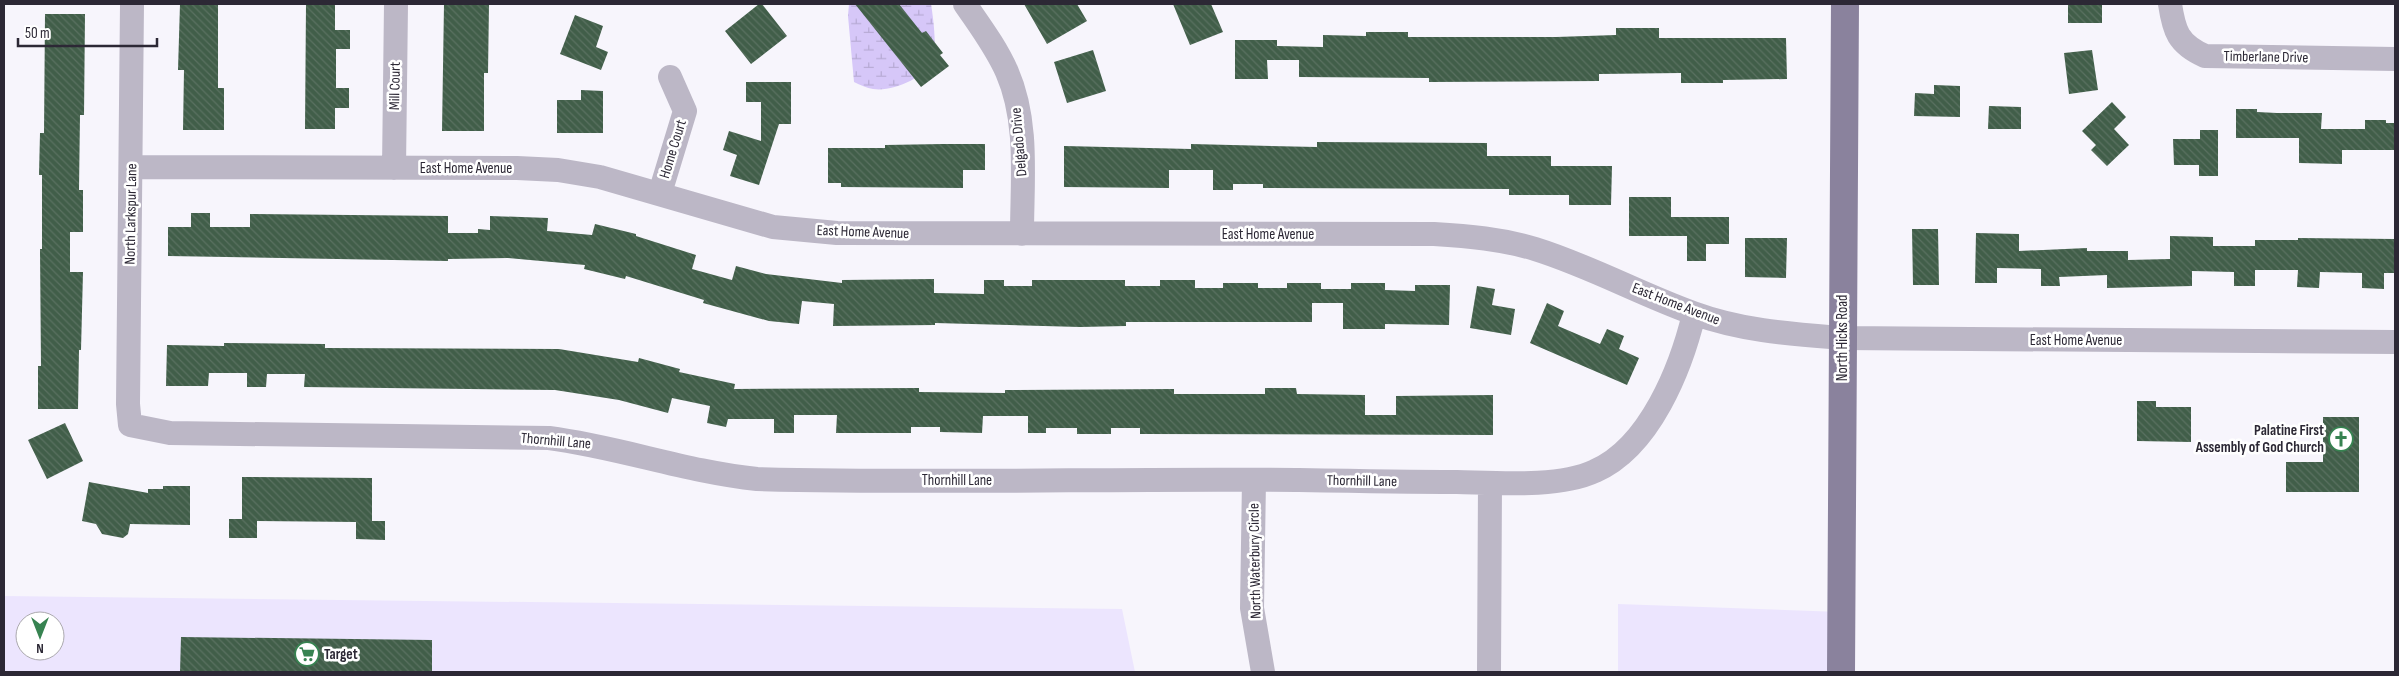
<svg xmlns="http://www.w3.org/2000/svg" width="2399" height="676" viewBox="0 0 2399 676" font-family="'Sofia Sans Condensed',sans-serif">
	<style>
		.built { fill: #ece5fe; fill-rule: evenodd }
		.wetland { fill: url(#wetland-marsh) }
		.building { fill: url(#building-back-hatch) }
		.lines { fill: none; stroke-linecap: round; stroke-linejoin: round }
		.minor { stroke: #bcb7c6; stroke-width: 24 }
		.major { stroke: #8a829d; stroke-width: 28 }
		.labels { text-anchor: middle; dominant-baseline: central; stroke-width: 5; stroke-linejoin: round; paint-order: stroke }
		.street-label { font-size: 15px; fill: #2c2835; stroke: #fff }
		.poi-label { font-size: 15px; font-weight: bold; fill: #2c2835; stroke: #fff; text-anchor: end }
	</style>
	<defs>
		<pattern id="wetland-marsh" width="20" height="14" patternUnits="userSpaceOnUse" patternTransform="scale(1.25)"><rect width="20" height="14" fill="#d6c7f8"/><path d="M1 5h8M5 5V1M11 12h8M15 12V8" fill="none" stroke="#b8abd5"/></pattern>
		<pattern id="building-back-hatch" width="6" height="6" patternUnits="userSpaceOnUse" patternTransform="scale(1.25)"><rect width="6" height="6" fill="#415e49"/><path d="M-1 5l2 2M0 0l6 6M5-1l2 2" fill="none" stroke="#5a7161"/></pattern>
	</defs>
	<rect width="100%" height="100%" fill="#f7f5fc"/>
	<path class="built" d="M 4,596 L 1122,609 L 1135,672 L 4,672 ZM 25,621 L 55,621 L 55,651 L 25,651 Z
		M 1618,604 L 1841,612 L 1841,672 L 1618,672 Z"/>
	<path class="wetland" d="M 849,4 L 931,4 C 933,16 937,47 933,59 C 925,78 893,92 873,89 C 867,88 860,85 854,82 L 848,16 Z"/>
	<path class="building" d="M 180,4 L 218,4 L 218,88 L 224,88 L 224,130 L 183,130 L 184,70 L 178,70 Z
		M 306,4 L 335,4 L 335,30 L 350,30 L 350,49 L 336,49 L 336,88 L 349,88 L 349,108 L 335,108 L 335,129 L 305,129 Z
		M 444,4 L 489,4 L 488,73 L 484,73 L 484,131 L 442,131 Z
		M 759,4 L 762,4 L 787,36 L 751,64 L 725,31 Z
		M 855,4 L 899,4 L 922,33 L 926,31 L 943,53 L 940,55 L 949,66 L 921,87 Z
		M 1024,4 L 1077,4 L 1087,21 L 1047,44 Z
		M 1173,4 L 1211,4 L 1223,32 L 1190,45 Z
		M 2068,4 L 2102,4 L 2102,23 L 2068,23 Z
		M 45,14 L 85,14 L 84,115 L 80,115 L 79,190 L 83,190 L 83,232 L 70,232 L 70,272 L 83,272 L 81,350 L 79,350 L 78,409 L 38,409 L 38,366 L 41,366 L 40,249 L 42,249 L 42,175 L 39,175 L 40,133 L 44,133 Z
		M 575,15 L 603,26 L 596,47 L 608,52 L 601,70 L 560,54 Z
		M 1616,28 L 1659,28 L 1659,38 L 1786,38 L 1787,79 L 1723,80 L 1723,83 L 1681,83 L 1681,73 L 1599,74 L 1599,81 L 1429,82 L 1429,78 L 1299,77 L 1299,60 L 1267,60 L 1268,79 L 1235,79 L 1235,40 L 1277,40 L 1277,46 L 1323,47 L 1323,35 L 1366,36 L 1366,32 L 1408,32 L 1408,37 L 1556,37 L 1616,35 Z
		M 1093,50 L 1106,91 L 1067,103 L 1054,62 Z
		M 2092,50 L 2098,90 L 2069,94 L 2064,53 Z
		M 746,82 L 791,82 L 791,124 L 779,124 L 759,185 L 730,176 L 737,155 L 723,150 L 729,131 L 761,141 L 761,102 L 746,102 Z
		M 1934,85 L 1960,86 L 1960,117 L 1914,116 L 1915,93 L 1934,94 Z
		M 581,90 L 603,91 L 603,133 L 557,133 L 557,100 L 581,100 Z
		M 2112,102 L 2126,117 L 2114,129 L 2129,145 L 2107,166 L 2091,150 L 2096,145 L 2082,131 Z
		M 1989,106 L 2021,107 L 2021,129 L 1988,129 Z
		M 2236,109 L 2257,109 L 2257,112 L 2277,113 L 2322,113 L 2321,129 L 2365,129 L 2365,120 L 2386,120 L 2386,123 L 2395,123 L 2395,150 L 2342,150 L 2342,164 L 2299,163 L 2299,138 L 2236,138 Z
		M 2200,130 L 2218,130 L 2218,176 L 2199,176 L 2199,165 L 2174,165 L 2173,139 L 2200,139 Z
		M 1317,142 L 1487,143 L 1487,156 L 1551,156 L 1551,166 L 1612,166 L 1611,205 L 1569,205 L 1569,195 L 1509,195 L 1509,189 L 1263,188 L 1263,184 L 1233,184 L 1233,190 L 1213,190 L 1213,170 L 1169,170 L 1169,188 L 1064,187 L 1064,146 L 1191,149 L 1191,144 L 1317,147 Z
		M 943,144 L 985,144 L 985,170 L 963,170 L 963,188 L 841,187 L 841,183 L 828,183 L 828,148 L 885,148 L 885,145 Z
		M 1629,197 L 1671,197 L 1671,217 L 1729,217 L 1729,244 L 1706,244 L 1706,261 L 1687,261 L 1687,236 L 1629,236 Z
		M 191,213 L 210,213 L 210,227 L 250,227 L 250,214 L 448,216 L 448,233 L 478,233 L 478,229 L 490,230 L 490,216 L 548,218 L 547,231 L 592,235 L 595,224 L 636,234 L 636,236 L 696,255 L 692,269 L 732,280 L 736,266 L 766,274 L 842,283 L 842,280 L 934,279 L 934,293 L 984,294 L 984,280 L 1004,280 L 1004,286 L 1032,286 L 1032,280 L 1125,280 L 1125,286 L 1160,286 L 1160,280 L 1195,280 L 1195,288 L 1223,288 L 1223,283 L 1258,283 L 1258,288 L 1287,288 L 1287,283 L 1321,283 L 1321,289 L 1351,289 L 1351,283 L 1385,283 L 1385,290 L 1415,291 L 1415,285 L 1450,285 L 1449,325 L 1385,324 L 1385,329 L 1343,329 L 1343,303 L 1312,303 L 1312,322 L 1126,322 L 1126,326 L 1080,327 L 935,323 L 935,325 L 833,326 L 834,304 L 802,301 L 799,324 L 769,321 L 703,303 L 704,300 L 626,276 L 625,279 L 584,269 L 585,265 L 508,258 L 448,259 L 448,261 L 168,256 L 168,227 L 191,227 Z
		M 1912,229 L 1938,229 L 1939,285 L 1913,285 Z
		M 1976,233 L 2019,234 L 2019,251 L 2087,248 L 2087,251 L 2128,251 L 2128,260 L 2170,259 L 2170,236 L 2213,237 L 2213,246 L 2255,246 L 2255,240 L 2298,240 L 2298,238 L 2395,239 L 2395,273 L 2384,273 L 2384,289 L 2362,288 L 2362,273 L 2320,272 L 2319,288 L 2297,287 L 2298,270 L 2255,270 L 2255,286 L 2234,286 L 2234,272 L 2192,271 L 2192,286 L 2107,288 L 2107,275 L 2059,277 L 2060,286 L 2041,286 L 2041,269 L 1997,268 L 1997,283 L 1975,283 Z
		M 1745,238 L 1787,238 L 1786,278 L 1745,277 Z
		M 1477,286 L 1495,289 L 1492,305 L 1515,309 L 1511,335 L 1470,328 Z
		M 1547,303 L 1564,311 L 1558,326 L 1600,344 L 1607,329 L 1624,336 L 1619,349 L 1639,358 L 1627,385 L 1530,343 Z
		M 224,343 L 325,344 L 325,348 L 559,349 L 638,362 L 639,358 L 680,369 L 679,372 L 735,384 L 734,389 L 919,388 L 919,392 L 1005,393 L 1005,390 L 1174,389 L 1174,394 L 1265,394 L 1265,388 L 1296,388 L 1297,394 L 1365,395 L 1365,415 L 1396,415 L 1396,396 L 1493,395 L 1493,435 L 1140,434 L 1140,428 L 1111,428 L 1111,434 L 1077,434 L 1077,428 L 1046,428 L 1046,433 L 1028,433 L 1028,416 L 983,416 L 982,433 L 940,432 L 940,427 L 911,427 L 911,433 L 836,433 L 837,415 L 794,415 L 794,433 L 774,433 L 774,419 L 728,419 L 726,427 L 707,423 L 710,406 L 672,398 L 668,413 L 619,400 L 555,390 L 304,387 L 305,374 L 267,374 L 266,387 L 247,387 L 247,373 L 209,373 L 208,386 L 166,386 L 167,345 L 224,346 Z
		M 2137,401 L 2156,401 L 2156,407 L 2191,407 L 2191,442 L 2137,441 Z
		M 2323,417 L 2359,417 L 2359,492 L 2286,492 L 2286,462 L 2323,462 Z
		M 65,423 L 83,461 L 47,479 L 28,440 Z
		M 242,477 L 372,478 L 372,521 L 385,521 L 385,540 L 356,539 L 356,522 L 257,521 L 257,538 L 229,538 L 229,519 L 242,519 Z
		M 89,482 L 148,493 L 148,489 L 163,489 L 163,486 L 190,486 L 190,525 L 130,524 L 128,534 L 123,538 L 102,534 L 96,524 L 82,521 Z
		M 181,637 L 432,640 L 432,672 L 180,672 Z"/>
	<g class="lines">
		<path class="minor" d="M 132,4 L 128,404 L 130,425 L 170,433 L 549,438 C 619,447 687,472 757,479 C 936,484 1116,478 1296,480 C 1350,481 1403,482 1457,482 C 1498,483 1559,488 1595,471 C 1650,447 1681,368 1694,314
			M 965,4 C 980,26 996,47 1007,72 C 1029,122 1022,181 1022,234
			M 2170,4 C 2174,31 2178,44 2205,56 L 2395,59
			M 131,167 L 517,168 L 558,170 L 600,177 L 773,227 L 837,233 L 1434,234 C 1468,236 1502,239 1535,249 C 1590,266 1640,294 1693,313 C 1742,331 1791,334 1842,338 L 2395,342
			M 394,168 L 396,4
			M 660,193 L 685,111 L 670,77
			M 1254,480 L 1252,608 L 1263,672
			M 1489,672 L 1490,483"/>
		<path class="major" d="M 1841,672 L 1845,4"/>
	</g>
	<defs>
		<g id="church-ring" transform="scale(1.25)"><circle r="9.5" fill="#fff" stroke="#378351" stroke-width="1.5"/><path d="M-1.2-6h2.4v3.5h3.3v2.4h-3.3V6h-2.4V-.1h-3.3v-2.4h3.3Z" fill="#378351"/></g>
		<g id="supermarket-ring" transform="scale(1.25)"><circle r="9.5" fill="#fff" stroke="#378351" stroke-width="1.5"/><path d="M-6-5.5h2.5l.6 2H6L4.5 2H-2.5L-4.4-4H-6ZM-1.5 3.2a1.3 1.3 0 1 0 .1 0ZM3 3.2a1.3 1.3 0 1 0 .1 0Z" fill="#378351"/></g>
	</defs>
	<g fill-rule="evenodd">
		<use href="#church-ring" x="2341" y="439"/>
		<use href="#supermarket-ring" x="307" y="654"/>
	</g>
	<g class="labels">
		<g class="street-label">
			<text transform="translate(2266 57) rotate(1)">Timberlane Drive</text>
			<text transform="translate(395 86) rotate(-89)">Mill Court</text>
			<text transform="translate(1019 142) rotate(-95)">Delgado Drive</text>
			<text transform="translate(673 149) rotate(-73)">Home Court</text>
			<text x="466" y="168">East Home Avenue</text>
			<text transform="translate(131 214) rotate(-89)">North Larkspur Lane</text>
			<text transform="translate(863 232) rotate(2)">East Home Avenue</text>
			<text x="1268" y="234">East Home Avenue</text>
			<text transform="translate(1676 304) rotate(21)">East Home Avenue</text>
			<text transform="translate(1842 338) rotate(-90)">North Hicks Road</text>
			<text x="2076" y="340">East Home Avenue</text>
			<text transform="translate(556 441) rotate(5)">Thornhill Lane</text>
			<text x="957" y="480">Thornhill Lane</text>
			<text transform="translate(1362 481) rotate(1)">Thornhill Lane</text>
			<text transform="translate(1255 561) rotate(-91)">North Waterbury Circle</text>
		</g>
		<g class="poi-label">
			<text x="2324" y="430">Palatine First<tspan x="2324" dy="17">Assembly of God Church</tspan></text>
			<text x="324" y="654" text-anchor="start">Target</text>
		</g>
	</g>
	<rect width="2399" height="676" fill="none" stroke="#2c2835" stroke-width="10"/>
	<g transform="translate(40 636) rotate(180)"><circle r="24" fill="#ffffff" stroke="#aba9ae"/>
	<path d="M0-4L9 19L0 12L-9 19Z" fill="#378351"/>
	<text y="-8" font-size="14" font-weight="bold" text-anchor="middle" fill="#2c2835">N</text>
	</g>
	<path d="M18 38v8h139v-8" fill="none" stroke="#2c2835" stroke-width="2.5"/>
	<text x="25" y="38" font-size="15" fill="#2c2835" stroke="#ffffff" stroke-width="4" paint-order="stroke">50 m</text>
</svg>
